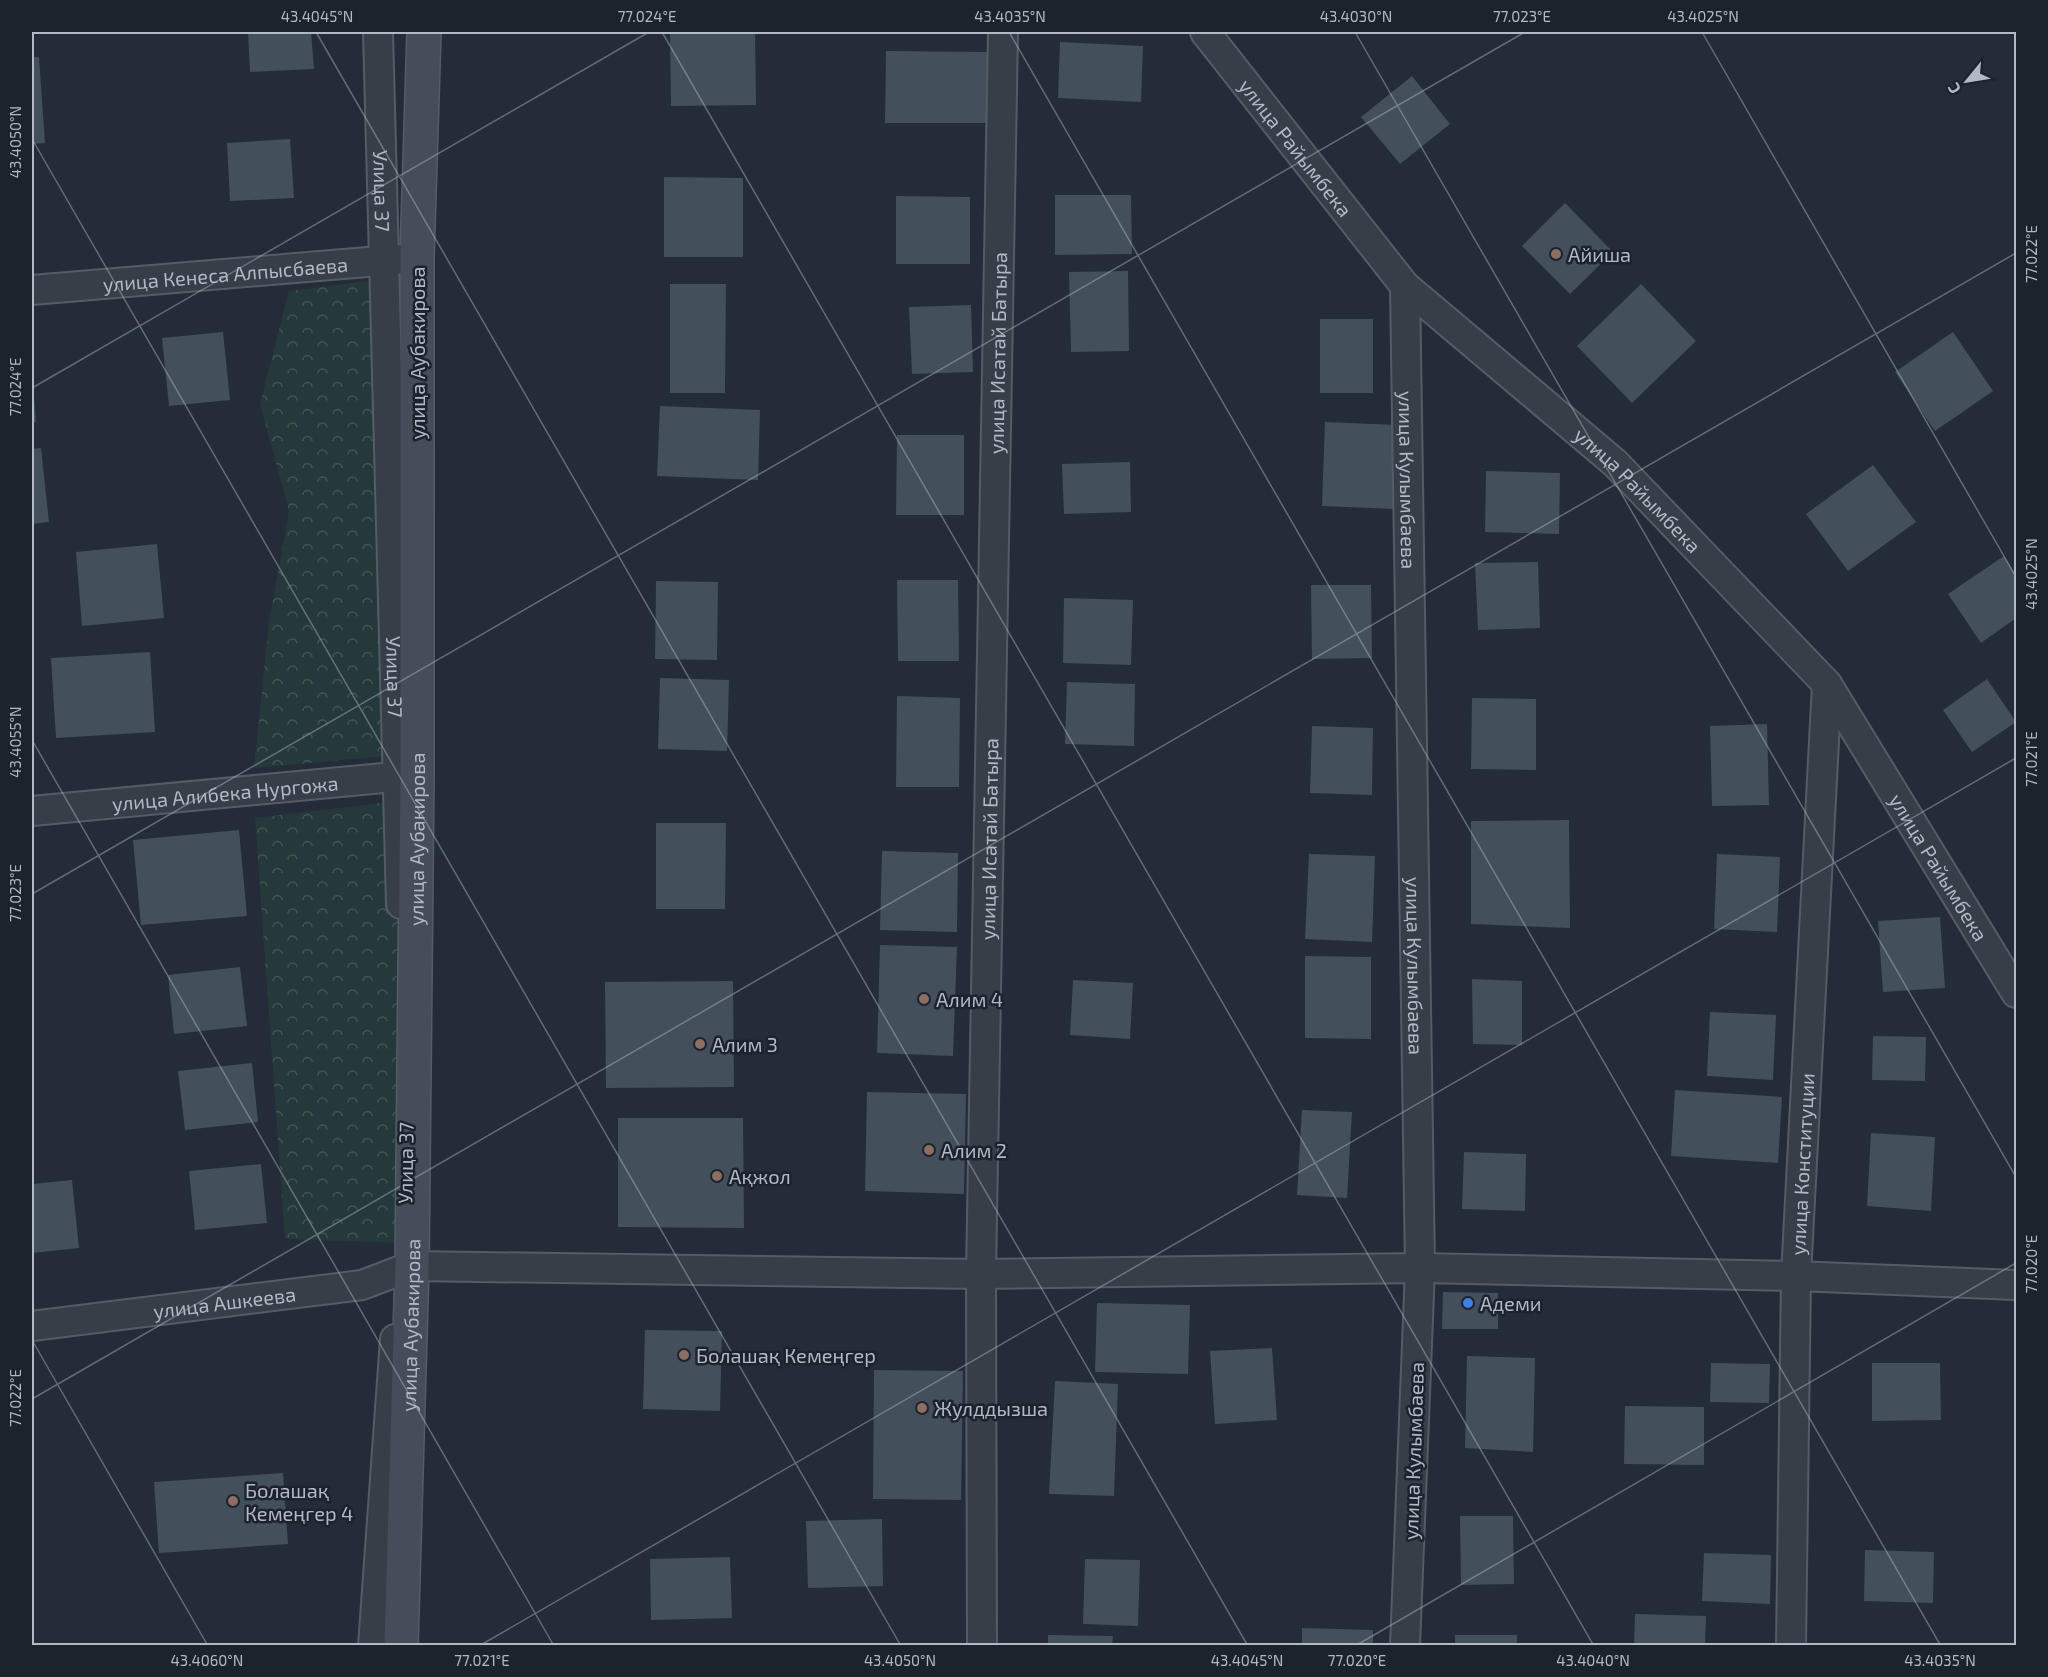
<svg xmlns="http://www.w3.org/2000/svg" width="2048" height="1677" viewBox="0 0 2048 1677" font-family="'Exo 2',sans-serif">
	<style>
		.forest { fill: url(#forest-crowns) }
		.building { fill: #444f5c }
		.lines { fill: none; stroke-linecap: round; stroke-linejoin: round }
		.street-casing { stroke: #545c66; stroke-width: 32 }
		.secondary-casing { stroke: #545c66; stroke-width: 36 }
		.street { stroke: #363e48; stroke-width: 28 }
		.secondary { stroke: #454d5b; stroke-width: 33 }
		.ticks { fill: none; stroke: #b1b9c4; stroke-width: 1.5; stroke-opacity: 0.45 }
		.education-dot { fill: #8d6e63; stroke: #1c232d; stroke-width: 2 }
		.shop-dot { fill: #3f7fe0; stroke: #1c232d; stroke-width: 2 }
		.labels { text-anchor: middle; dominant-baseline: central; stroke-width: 5; stroke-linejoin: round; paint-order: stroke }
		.street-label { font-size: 20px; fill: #b1b9c4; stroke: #1c232d }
		.poi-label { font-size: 20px; fill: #b1b9c4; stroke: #1c232d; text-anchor: start }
		.neatline { fill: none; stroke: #b1b9c4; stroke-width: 2 }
		.ticks-label { font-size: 15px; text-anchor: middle; fill: #b1b9c4 }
	</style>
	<defs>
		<pattern id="forest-crowns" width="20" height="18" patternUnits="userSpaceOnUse" patternTransform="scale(1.5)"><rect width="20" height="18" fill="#26393a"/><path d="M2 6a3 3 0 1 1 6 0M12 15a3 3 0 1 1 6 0" fill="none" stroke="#435455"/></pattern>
	</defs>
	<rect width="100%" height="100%" fill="#232c38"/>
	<path class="forest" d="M 385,279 L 396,755 L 254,768 L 269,622 L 289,511 L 260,404 L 289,291 Z
		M 398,801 L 402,1243 L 285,1239 L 255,818 Z"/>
	<path class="building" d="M 248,32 L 311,32 L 314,69 L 250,72 Z
		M 670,32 L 755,32 L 756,105 L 671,106 Z
		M 1060,42 L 1143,46 L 1141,102 L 1058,98 Z
		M 886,51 L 988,52 L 988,123 L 885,123 Z
		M 32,57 L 39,57 L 45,143 L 32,144 Z
		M 1412,76 L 1450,124 L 1400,164 L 1361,117 Z
		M 290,139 L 294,198 L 230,201 L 227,143 Z
		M 664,177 L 743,178 L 743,257 L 664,257 Z
		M 1055,195 L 1131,195 L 1132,254 L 1055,255 Z
		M 896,196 L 970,197 L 970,264 L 896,264 Z
		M 1565,203 L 1613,252 L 1570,294 L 1522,246 Z
		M 1128,271 L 1129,351 L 1071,352 L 1069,272 Z
		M 670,284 L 726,284 L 725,393 L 670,393 Z
		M 1641,284 L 1696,341 L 1632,403 L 1577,346 Z
		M 971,305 L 973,372 L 912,374 L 909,307 Z
		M 1320,319 L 1373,319 L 1373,393 L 1320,393 Z
		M 223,332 L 230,400 L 169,406 L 162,338 Z
		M 1953,332 L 1993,391 L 1935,431 L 1895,372 Z
		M 32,385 L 33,385 L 36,422 L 32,422 Z
		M 660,406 L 760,410 L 758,480 L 657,476 Z
		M 1325,422 L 1397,425 L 1394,509 L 1322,506 Z
		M 897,435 L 964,435 L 964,515 L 896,515 Z
		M 41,448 L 49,522 L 32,524 L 32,449 Z
		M 1130,462 L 1131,512 L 1064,514 L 1062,464 Z
		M 1873,465 L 1916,522 L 1848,571 L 1806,514 Z
		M 1486,471 L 1560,473 L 1559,534 L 1485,532 Z
		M 157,544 L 164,618 L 82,626 L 76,552 Z
		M 2004,556 L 2016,575 L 2016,618 L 1981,643 L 1948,594 Z
		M 1538,562 L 1540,628 L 1478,630 L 1475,563 Z
		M 897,580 L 958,580 L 959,661 L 898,661 Z
		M 656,581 L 718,582 L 717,660 L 655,659 Z
		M 1311,585 L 1371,585 L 1372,658 L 1312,659 Z
		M 1064,598 L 1133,600 L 1131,665 L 1063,663 Z
		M 150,652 L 155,732 L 56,738 L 51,658 Z
		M 660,678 L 729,680 L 727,751 L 658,749 Z
		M 1987,679 L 2016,722 L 1972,752 L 1943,710 Z
		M 1067,682 L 1135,684 L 1134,746 L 1065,744 Z
		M 897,696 L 960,698 L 959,787 L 896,787 Z
		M 1472,698 L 1536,699 L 1536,770 L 1471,769 Z
		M 1767,724 L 1769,805 L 1712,806 L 1710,726 Z
		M 1312,726 L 1373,728 L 1372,795 L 1310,793 Z
		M 1569,820 L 1570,928 L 1471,924 L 1471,821 Z
		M 656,823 L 726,823 L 725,909 L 656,909 Z
		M 239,830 L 247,916 L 141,925 L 133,840 Z
		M 882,851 L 958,853 L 957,932 L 880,930 Z
		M 1309,854 L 1375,856 L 1372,942 L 1305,939 Z
		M 1717,854 L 1780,857 L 1777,932 L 1714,929 Z
		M 1940,917 L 1945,988 L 1883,992 L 1878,921 Z
		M 880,945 L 957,947 L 953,1056 L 877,1053 Z
		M 1305,956 L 1371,957 L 1371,1039 L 1305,1038 Z
		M 240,967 L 247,1026 L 174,1034 L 168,975 Z
		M 1472,979 L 1522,981 L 1522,1045 L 1473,1044 Z
		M 1073,980 L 1133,983 L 1130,1039 L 1070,1035 Z
		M 733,981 L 734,1087 L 606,1088 L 605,982 Z
		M 1710,1012 L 1776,1015 L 1773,1080 L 1707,1076 Z
		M 1873,1036 L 1926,1037 L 1925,1081 L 1872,1080 Z
		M 252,1063 L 258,1122 L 185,1130 L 178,1071 Z
		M 1675,1090 L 1782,1097 L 1778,1163 L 1671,1156 Z
		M 867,1092 L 966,1094 L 964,1194 L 865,1191 Z
		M 1302,1110 L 1352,1112 L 1347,1198 L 1297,1195 Z
		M 618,1118 L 743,1118 L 744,1228 L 618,1227 Z
		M 1871,1133 L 1935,1137 L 1931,1211 L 1867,1206 Z
		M 1464,1152 L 1526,1154 L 1525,1211 L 1462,1209 Z
		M 261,1164 L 267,1223 L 195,1230 L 189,1171 Z
		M 72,1180 L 79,1248 L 32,1253 L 32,1184 Z
		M 1443,1292 L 1498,1293 L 1498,1329 L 1442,1329 Z
		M 1097,1303 L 1190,1305 L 1188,1374 L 1095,1372 Z
		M 645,1330 L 722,1331 L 720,1411 L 643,1409 Z
		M 1272,1348 L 1277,1420 L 1215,1424 L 1210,1351 Z
		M 1467,1356 L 1535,1358 L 1533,1452 L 1465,1448 Z
		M 1711,1363 L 1770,1364 L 1769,1403 L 1710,1402 Z
		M 1872,1363 L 1940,1363 L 1941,1420 L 1872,1421 Z
		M 874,1370 L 963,1371 L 961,1500 L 873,1499 Z
		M 1055,1381 L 1118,1384 L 1114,1496 L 1049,1494 Z
		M 1625,1406 L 1704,1407 L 1704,1465 L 1624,1464 Z
		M 283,1473 L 288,1544 L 159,1553 L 154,1482 Z
		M 1460,1516 L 1513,1516 L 1514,1584 L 1461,1585 Z
		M 882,1519 L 883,1586 L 808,1588 L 806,1521 Z
		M 1865,1550 L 1934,1552 L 1933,1603 L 1864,1601 Z
		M 1704,1553 L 1771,1555 L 1770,1604 L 1702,1601 Z
		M 730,1557 L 732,1618 L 651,1620 L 650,1559 Z
		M 1085,1559 L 1140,1560 L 1138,1626 L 1083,1624 Z
		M 1635,1614 L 1706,1616 L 1705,1646 L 1634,1646 Z
		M 1302,1628 L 1373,1630 L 1373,1646 L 1302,1646 Z
		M 1048,1635 L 1113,1636 L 1112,1646 L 1048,1646 Z
		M 1455,1635 L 1517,1635 L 1517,1646 L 1455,1646 Z"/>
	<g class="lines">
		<g class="street-casing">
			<g id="street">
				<path id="s1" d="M 378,32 L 401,904"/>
				<path id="s2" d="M 1205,32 L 1405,286 L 1615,463 L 1827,684 L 2016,993"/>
				<path id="s3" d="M 1405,286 L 1420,1268 L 1405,1646"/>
				<path id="s4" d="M 32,290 L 403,259"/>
				<path id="s5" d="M 32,811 L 415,775"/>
				<path id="s6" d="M 32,1326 L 362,1285 L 412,1266 L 981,1274 L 1420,1268 L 1796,1276 L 2016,1285"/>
				<path d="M 373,1646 L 395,1339"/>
				<path id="s7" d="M 982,1646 L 981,1274 L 1003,32"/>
				<path id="s8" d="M 1791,1646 L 1796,1276 L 1827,684"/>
			</g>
		</g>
		<g class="secondary-casing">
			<g id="secondary">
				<path id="s9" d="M 401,1646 L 412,1266 L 417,775 L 417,258 L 424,32"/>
			</g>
		</g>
		<use href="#street" class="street"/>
		<use href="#secondary" class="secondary"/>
	</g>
	<path class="ticks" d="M 316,32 L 1248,1646M 662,32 L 1594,1646M 1009,32 L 1941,1646M 1355,32 L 2016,1177M 1702,32 L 2016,577M 32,139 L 901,1646M 32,388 L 649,32M 32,740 L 554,1646M 32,894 L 1525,32M 32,1340 L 208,1646M 32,1399 L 2016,253M 479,1646 L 2016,758M 1355,1646 L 2016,1263"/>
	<g class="education-dot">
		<circle cx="1556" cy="254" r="6"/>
		<circle cx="924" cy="999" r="6"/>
		<circle cx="700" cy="1044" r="6"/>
		<circle cx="929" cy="1150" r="6"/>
		<circle cx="717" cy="1176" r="6"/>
		<circle cx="684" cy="1355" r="6"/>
		<circle cx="922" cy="1408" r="6"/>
		<circle cx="233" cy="1501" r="6"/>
	</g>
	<circle class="shop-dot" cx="1468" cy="1303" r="6"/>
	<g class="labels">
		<g class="street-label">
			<text stroke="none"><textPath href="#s2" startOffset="147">улица Райымбека</textPath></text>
			<text stroke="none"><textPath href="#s1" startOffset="159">Улица 37</textPath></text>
			<text stroke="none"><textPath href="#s4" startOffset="194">улица Кенеса Алпысбаева</textPath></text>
			<text transform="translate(417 353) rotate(-90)">улица Аубакирова</text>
			<text stroke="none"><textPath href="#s7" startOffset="1293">улица Исатай Батыра</textPath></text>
			<text stroke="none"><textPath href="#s3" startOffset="194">улица Кулымбаева</textPath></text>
			<text stroke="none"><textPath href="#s2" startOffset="633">улица Райымбека</textPath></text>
			<text stroke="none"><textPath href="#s1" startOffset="645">Улица 37</textPath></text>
			<text stroke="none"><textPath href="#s5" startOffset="194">улица Алибека Нургожа</textPath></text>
			<text stroke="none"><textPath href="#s7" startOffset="807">улица Исатай Батыра</textPath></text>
			<text stroke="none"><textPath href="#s9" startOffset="807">улица Аубакирова</textPath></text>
			<text stroke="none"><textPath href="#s2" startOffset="1119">улица Райымбека</textPath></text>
			<text stroke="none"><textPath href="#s3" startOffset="680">улица Кулымбаева</textPath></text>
			<text transform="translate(405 1163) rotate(-89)">Улица 37</text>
			<text stroke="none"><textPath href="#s8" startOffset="482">улица Конституции</textPath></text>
			<text stroke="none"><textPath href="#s6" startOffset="194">улица Ашкеева</textPath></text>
			<text stroke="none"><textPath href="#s9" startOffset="321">улица Аубакирова</textPath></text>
			<text transform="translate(1413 1451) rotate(-88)">улица Кулымбаева</text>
		</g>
		<g class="poi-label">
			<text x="1568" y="254">Айиша</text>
			<text x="936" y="999">Алим 4</text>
			<text x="712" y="1044">Алим 3</text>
			<text x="941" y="1150">Алим 2</text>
			<text x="729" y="1176">Ақжол</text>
			<text x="1480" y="1303">Адеми</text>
			<text x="696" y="1355">Болашақ Кемеңгер</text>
			<text x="934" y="1408">Жулддызша</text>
			<text x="245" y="1490">Болашақ<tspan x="245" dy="23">Кемеңгер 4</tspan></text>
		</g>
	</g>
	<rect width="2048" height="1677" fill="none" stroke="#1c232d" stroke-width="66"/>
	<g transform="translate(1967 81) rotate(240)" stroke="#1c232d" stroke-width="4.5" paint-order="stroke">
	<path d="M0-4.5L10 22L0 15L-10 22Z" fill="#b1b9c4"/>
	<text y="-9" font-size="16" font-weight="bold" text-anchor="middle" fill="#b1b9c4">С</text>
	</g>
	<rect x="33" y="33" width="1982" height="1611" class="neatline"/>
	<g class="ticks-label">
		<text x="317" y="22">43.4045°N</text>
		<text x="647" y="22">77.024°E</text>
		<text x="1010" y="22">43.4035°N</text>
		<text x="1356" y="22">43.4030°N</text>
		<text x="1522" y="22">77.023°E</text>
		<text x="1703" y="22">43.4025°N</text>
		<text transform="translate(16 142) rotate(-90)" y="5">43.4050°N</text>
		<text transform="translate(2032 254) rotate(-90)" y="5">77.022°E</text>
		<text transform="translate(16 387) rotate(-90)" y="5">77.024°E</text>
		<text transform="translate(2032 574) rotate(-90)" y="5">43.4025°N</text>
		<text transform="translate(16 742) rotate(-90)" y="5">43.4055°N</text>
		<text transform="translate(2032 759) rotate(-90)" y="5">77.021°E</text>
		<text transform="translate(16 893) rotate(-90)" y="5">77.023°E</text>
		<text transform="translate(2032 1264) rotate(-90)" y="5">77.020°E</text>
		<text transform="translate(16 1398) rotate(-90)" y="5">77.022°E</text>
		<text x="207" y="1666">43.4060°N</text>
		<text x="482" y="1666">77.021°E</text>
		<text x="900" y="1666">43.4050°N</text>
		<text x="1247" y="1666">43.4045°N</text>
		<text x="1357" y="1666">77.020°E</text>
		<text x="1593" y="1666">43.4040°N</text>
		<text x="1940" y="1666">43.4035°N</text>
	</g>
</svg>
